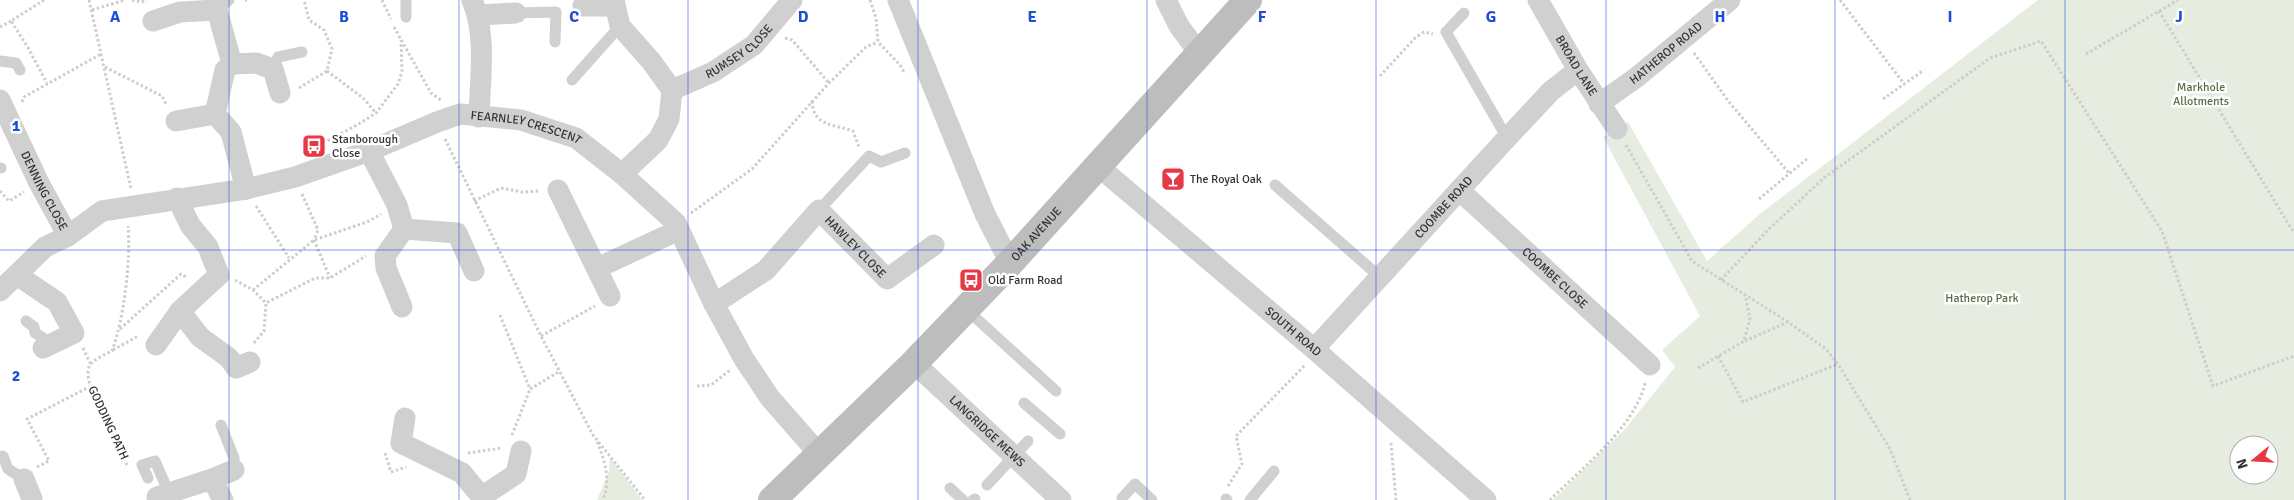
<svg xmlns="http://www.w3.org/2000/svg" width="2294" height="500" viewBox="0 0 2294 500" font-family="Signika,sans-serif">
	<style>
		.green { fill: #e6ecdf; fill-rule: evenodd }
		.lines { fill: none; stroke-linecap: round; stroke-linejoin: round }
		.path { stroke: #cdcdcd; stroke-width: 3; stroke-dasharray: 2.5 2.5; stroke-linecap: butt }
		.lane { stroke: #d0d0d0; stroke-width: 11 }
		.street { stroke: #d0d0d0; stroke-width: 21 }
		.secondary { stroke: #bdbdbd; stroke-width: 28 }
		.grid { fill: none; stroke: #1d4ed8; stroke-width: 1; stroke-opacity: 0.55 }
		.labels { text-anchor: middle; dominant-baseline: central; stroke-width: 5; stroke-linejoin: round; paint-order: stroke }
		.street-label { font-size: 12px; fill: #333; stroke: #fff }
		.park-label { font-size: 12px; fill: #56703f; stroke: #fff }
		.poi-label { font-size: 12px; fill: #333; stroke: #fff; text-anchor: start }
		.grid-label { font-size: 16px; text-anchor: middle; font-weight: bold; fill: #1d4ed8; stroke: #fff; stroke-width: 5; stroke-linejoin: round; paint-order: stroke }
	</style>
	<rect width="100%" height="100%" fill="#fff"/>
	<path class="green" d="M 2038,0 L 2294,0 L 2294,500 L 1553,500 L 1625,429 L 1675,367 L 1662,350 L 1700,316 L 1603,137 L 1628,122 L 1707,261 L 1760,214 ZM 2239,445 L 2269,445 L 2269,475 L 2239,475 Z
		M 610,457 L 642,500 L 597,500 L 609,471 Z"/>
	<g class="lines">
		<path class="path" d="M 44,0 L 11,21 L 27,46 L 47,83
			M 89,0 L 131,189
			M 132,0 L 141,2 L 147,0
			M 245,0 L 247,0
			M 382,0 L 391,19
			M 870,0 L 876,18 L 878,42 L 900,65 L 905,74
			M 1840,0 L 1905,85
			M 92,10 L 125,0
			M 2159,11 L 2294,233
			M 0,27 L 11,21
			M 394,27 L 431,93 L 442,101
			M 785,38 L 792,40 L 829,83
			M 1694,53 L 1729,102 L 1789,173
			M 2086,54 L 2178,0
			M 105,67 L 162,96 L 167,106
			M 327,71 L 363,98 L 376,113
			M 1380,76 L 1415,38 L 1424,32 L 1433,34
			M 299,88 L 327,71 L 332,49 L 324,30 L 309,20 L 304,0
			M 1883,99 L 1924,70
			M 812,101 C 813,126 833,124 853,131 L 859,147
			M 22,102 L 24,97 L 101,54
			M 445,139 L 541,336 L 593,435 L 645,500
			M 1626,145 L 1692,261 L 1788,322 L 1826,349 L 1838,364 L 1890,449 L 1910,500
			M 310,150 L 357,125 L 376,113 L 398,84 L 402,71 L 401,40
			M 0,191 L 9,201 L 24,192
			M 302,194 L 318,230 L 314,240 L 330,278
			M 1759,199 L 1808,158
			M 474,201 L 501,188 L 522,192 L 540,191
			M 256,206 L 289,258
			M 691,213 L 752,169 L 829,83 L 866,47 L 878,42
			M 235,280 L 253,290 L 266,303
			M 1721,280 L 1768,230 L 1824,178 L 1990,58 L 2041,41 L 2162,231 L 2213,386 L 2294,356
			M 253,290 L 314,240 L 367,222 L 381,214
			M 500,315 L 530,389 L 560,371
			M 120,329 L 181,274 L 188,278
			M 541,336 L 595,306
			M 1745,341 L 1788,322
			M 254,343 L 264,331 L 266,303 L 315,278 L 330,278 L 366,256
			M 83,348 L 90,363
			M 113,350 L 138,336
			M 1718,356 L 1743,402 L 1838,364
			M 1698,368 L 1744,341 L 1750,318 L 1745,295
			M 697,386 L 711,385 L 730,370
			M 512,435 L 530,389
			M 597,442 C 605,460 611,481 603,500
			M 1391,443 L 1396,500
			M 385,453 L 391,472 L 406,467
			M 468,453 L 502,448
			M 127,465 C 118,447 79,381 90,365 C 94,359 106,354 112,351 C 124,319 131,259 128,226
			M 37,467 L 49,461 L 27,419 L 89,387
			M 1228,486 L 1242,464 L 1236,436 L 1305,365
			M 1550,500 C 1581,469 1635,427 1645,383"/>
		<path class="lane" d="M 406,0 L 406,17
			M 217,10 L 229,0
			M 516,13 L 556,12 L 555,42
			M 1464,13 L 1446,32 L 1507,138
			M 0,61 L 16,63 L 20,70
			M 273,69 L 278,57 L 302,52
			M 572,80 L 620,26
			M 0,168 L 1,168
			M 1275,185 L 1380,277
			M 819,210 L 869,156 L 881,162 L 905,153
			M 966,309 L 1056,391
			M 26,321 L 34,327 L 35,333 L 42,337 L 47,346
			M 1024,403 L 1060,434
			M 221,425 L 234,458 L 234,470
			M 3,456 L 8,469 L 24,479
			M 148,478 L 142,465 L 155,461 L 169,493
			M 987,485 L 1028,441
			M 950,488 L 963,500
			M 1122,498 L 1135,484 L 1152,500
			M 1226,499 L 1227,500
			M 973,500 L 975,499
			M 1250,500 L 1274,471"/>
		<g class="street">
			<path d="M 472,0 C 487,35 480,79 479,117"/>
			<path d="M 614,0 L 620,26 L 651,61 L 672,90 L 669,119 L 658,140 L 622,174"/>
			<path d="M 898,0 L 985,214 L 1010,263"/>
			<path d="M 1166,0 L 1179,26 L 1199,53"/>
			<path id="s1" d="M 1538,0 L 1578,70 L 1617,129"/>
			<path d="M 583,6 L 614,6"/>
			<path d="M 479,15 L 516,13"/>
			<path d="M 153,21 L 180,12 L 217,10 L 232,64 L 225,70 L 215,114 L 231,132 L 246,189"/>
			<path d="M 232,64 L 256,63 L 273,69 L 280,93"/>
			<path id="s2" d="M 672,90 L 713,72 L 754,45 L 792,0"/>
			<path id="s3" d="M 0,100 L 39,183 L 68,236"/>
			<path id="s4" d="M 1599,104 L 1637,77 L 1730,0"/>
			<path d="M 176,121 L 215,114"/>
			<path d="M 369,151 L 397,205 L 404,229 L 457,233 L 474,271"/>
			<path id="s5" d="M 1098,166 L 1314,349 L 1486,500"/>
			<path d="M 558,190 L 610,296"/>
			<path id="s6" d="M 1459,190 L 1650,365"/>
			<path d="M 597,268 L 679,230"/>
			<path d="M 17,275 L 57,302 L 74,333 L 43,348"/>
			<path id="s7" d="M 0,291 L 45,247 L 68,236 L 102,211 L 246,189 L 295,177 L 369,151 L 437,122 L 460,114 L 521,120 L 576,138 L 622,174 L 676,223 L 714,304 L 744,359 L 770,398 L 820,455"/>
			<path id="s8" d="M 714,304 L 766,270 L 819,210 L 887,279 L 934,245"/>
			<path d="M 402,307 L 386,268 L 385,256 L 404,229"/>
			<path d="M 180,311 L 200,337 L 229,358 L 236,368 L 250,362"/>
			<path d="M 156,345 L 180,311 L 219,275 L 208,247 L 190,225 L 177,198"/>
			<path id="s9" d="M 1314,349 L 1507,138 L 1551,91 L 1578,70"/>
			<path id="s10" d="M 914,363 L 1061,500"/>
			<path d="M 405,418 L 401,443 L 462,473 L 484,500"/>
			<path d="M 24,479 L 32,499"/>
			<path d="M 157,497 L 212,479"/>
			<path d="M 481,497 L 516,474 L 521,451"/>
			<path d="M 223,500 L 212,479 L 234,470"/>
		</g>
		<path class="secondary" id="s11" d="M 772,500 L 914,363 L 1010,263 L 1248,0"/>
	</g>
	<path class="grid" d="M 229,0 L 229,500M 459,0 L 459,500M 688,0 L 688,500M 918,0 L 918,500M 1147,0 L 1147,500M 1376,0 L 1376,500M 1606,0 L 1606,500M 1835,0 L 1835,500M 2065,0 L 2065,500M 0,250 L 2294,250"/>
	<defs>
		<g id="bus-square" transform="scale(1.25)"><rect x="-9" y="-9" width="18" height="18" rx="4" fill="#e63946" stroke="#fff"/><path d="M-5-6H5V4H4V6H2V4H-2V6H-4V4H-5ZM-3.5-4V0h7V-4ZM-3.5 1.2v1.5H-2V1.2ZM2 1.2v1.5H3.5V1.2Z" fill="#fff"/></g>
		<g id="bar-square" transform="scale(1.25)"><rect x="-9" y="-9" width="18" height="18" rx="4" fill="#e63946" stroke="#fff"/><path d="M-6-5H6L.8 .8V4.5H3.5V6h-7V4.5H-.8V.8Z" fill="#fff"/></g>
	</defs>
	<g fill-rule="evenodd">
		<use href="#bus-square" x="314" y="146"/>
		<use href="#bar-square" x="1173" y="179"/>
		<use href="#bus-square" x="971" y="280"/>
	</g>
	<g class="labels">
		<g class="street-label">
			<text stroke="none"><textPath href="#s2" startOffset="78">RUMSEY CLOSE</textPath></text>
			<text stroke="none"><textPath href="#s4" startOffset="84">HATHEROP ROAD</textPath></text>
			<text stroke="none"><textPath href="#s1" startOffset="76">BROAD LANE</textPath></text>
			<text stroke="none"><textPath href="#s7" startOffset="571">FEARNLEY CRESCENT</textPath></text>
			<text stroke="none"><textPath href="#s3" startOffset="101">DENNING CLOSE</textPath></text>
			<text stroke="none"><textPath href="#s9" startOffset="192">COOMBE ROAD</textPath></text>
			<text stroke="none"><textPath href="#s11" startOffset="375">OAK AVENUE</textPath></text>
			<text stroke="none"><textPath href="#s8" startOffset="194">HAWLEY CLOSE</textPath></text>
			<text stroke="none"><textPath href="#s6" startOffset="130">COOMBE CLOSE</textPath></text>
			<text stroke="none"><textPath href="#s5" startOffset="256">SOUTH ROAD</textPath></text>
			<text transform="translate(108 423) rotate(65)">GODDING PATH</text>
			<text stroke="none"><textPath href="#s10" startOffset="100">LANGRIDGE MEWS</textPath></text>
		</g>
		<g class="park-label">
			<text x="2201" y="87">Markhole<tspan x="2201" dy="14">Allotments</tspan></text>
			<text x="1982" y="298">Hatherop Park</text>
		</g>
		<g class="poi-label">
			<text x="332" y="139">Stanborough<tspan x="332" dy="14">Close</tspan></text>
			<text x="1190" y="179">The Royal Oak</text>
			<text x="988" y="280">Old Farm Road</text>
		</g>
	</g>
	<g class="grid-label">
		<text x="115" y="22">A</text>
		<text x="344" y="22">B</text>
		<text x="574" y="22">C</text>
		<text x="803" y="22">D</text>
		<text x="1032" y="22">E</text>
		<text x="1262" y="22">F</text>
		<text x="1491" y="22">G</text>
		<text x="1720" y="22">H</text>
		<text x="1950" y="22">I</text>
		<text x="2179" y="22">J</text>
		<text x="16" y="131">1</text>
		<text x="16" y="381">2</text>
	</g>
	<g transform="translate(2254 460) rotate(252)"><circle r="24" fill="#ffffff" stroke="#adadad"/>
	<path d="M0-4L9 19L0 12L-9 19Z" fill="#e63946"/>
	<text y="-8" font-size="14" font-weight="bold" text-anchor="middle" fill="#333333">N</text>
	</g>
</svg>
